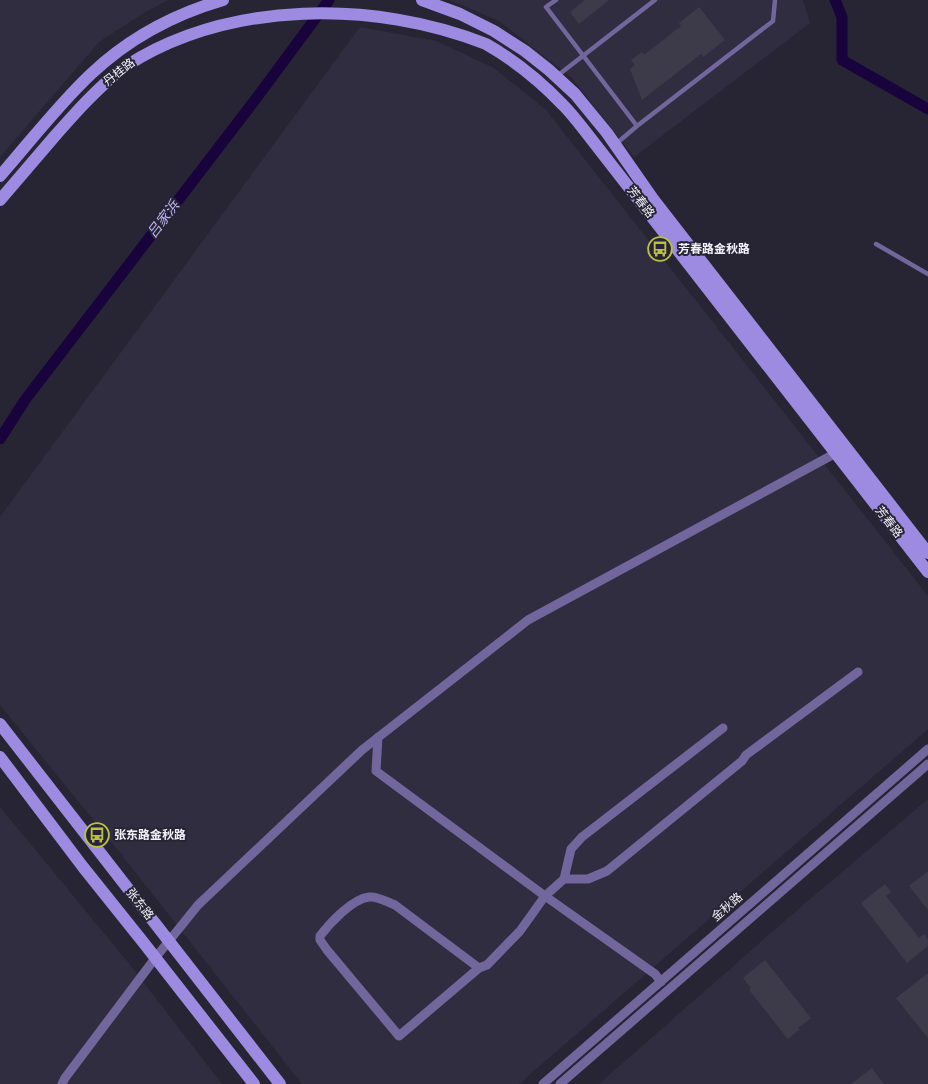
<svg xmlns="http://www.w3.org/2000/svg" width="928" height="1084" viewBox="0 0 928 1084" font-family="Arial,'Noto Sans SC',sans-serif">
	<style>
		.built { fill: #302d41 }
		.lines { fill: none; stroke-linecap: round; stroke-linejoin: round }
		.canal { stroke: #18033c; stroke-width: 11 }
		.building { fill: #3d3b4a }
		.lane { stroke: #71679d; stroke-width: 4.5 }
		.street { stroke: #71679d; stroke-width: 9 }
		.secondary { stroke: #9c8be1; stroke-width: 12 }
		.labels { text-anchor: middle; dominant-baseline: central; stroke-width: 4; stroke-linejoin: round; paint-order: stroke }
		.street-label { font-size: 12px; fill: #f2f0fa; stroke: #272533 }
		.poi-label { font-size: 12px; font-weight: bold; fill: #f2f0fa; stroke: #272533; text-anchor: start }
		.water-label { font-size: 14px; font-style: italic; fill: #bfb4f6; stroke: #272533 }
	</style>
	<rect width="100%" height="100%" fill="#272533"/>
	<path class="built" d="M 0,0 L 168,0 L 142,14 L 99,42 L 0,157 Z
		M 450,0 L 803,0 L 810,23 L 634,157 L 572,78 L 499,21 Z
		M 360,27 L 436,41 L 494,68 L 546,110 L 928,596 L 928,729 L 519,1084 L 302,1084 L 121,854 L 0,705 L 0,517 Z
		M 928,799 L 928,1084 L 599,1084 L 788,918 Z
		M 0,807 L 127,961 L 222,1084 L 0,1084 Z"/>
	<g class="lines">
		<path class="canal" d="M 835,0 L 842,17 L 842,60 L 928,109
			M 0,439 L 25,400 L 258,96 L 329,0"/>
	</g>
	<path class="building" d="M 585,0 L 609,0 L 579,24 L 570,12 Z
		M 699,7 L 725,40 L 703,57 L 701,54 L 642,100 L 630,69 L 635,65 L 631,60 L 642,52 L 644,55 L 681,26 L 679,23 Z
		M 928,871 L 928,910 L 909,886 Z
		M 885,884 L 891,892 L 886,896 L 919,938 L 924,934 L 928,940 L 928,946 L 907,963 L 861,903 Z
		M 765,960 L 811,1018 L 798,1028 L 800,1029 L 788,1039 L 749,990 L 751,988 L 743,978 Z
		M 928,973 L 928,1038 L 896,998 Z
		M 872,1068 L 884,1084 L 851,1084 Z"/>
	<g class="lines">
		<path class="lane" d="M 556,0 L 546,7 L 637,126 L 773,21 L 775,0
			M 557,76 L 655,0
			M 617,143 L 637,126
			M 876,244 L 928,274"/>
		<path class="street" d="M 378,737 L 376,771 L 545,896 L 655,974 L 661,982
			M 564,879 L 588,879 L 607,871 L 742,761 L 746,755 L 858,672
			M 479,968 L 399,1036 L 327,950 L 320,940 L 320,936 C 330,923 352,899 369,897 C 378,896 387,902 395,905 L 479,968 L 487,965 L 520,931 L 545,896 L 564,879 L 571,849 L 582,837 L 723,728
			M 62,1084 L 65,1078 L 156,957 L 198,905 L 362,750 L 528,620 L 836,453
			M 543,1084 L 928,749
			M 560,1084 L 928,764"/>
		<path class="secondary" d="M 422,0 L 460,14 L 494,31 L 525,51 L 549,70 L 575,94 L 607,133 L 653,199 L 928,553
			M 0,176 C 30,142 58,105 91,74 C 128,39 175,14 223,0
			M 0,200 C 18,179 36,158 54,137 C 76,112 99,86 126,66 C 229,0 375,0 486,44 C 514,60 541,82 563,105 C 571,113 578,122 585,131 L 928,572
			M 0,724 L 280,1084
			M 0,757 L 83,867 L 143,942 L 254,1084"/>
	</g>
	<defs>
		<g id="bus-ring" transform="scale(1.25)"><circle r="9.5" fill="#272533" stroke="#bac045" stroke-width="1.5"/><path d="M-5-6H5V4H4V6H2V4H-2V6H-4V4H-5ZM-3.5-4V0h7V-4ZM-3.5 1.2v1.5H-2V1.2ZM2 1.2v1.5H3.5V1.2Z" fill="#bac045"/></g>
	</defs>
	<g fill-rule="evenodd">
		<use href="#bus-ring" x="660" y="249"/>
		<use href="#bus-ring" x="97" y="835"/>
	</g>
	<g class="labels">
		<g class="street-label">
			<text transform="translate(119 72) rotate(-38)">丹桂路</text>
			<text transform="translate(641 202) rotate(52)">芳春路</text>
			<text transform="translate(889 522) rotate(52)">芳春路</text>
			<text transform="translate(140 904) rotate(52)">张东路</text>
			<text transform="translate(727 907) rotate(-41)">金秋路</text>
		</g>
		<g class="poi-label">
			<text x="678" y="249">芳春路金秋路</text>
			<text x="114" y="835">张东路金秋路</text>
		</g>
		<g class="water-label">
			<text transform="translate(163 219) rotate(-53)">吕家浜</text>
		</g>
	</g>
</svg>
